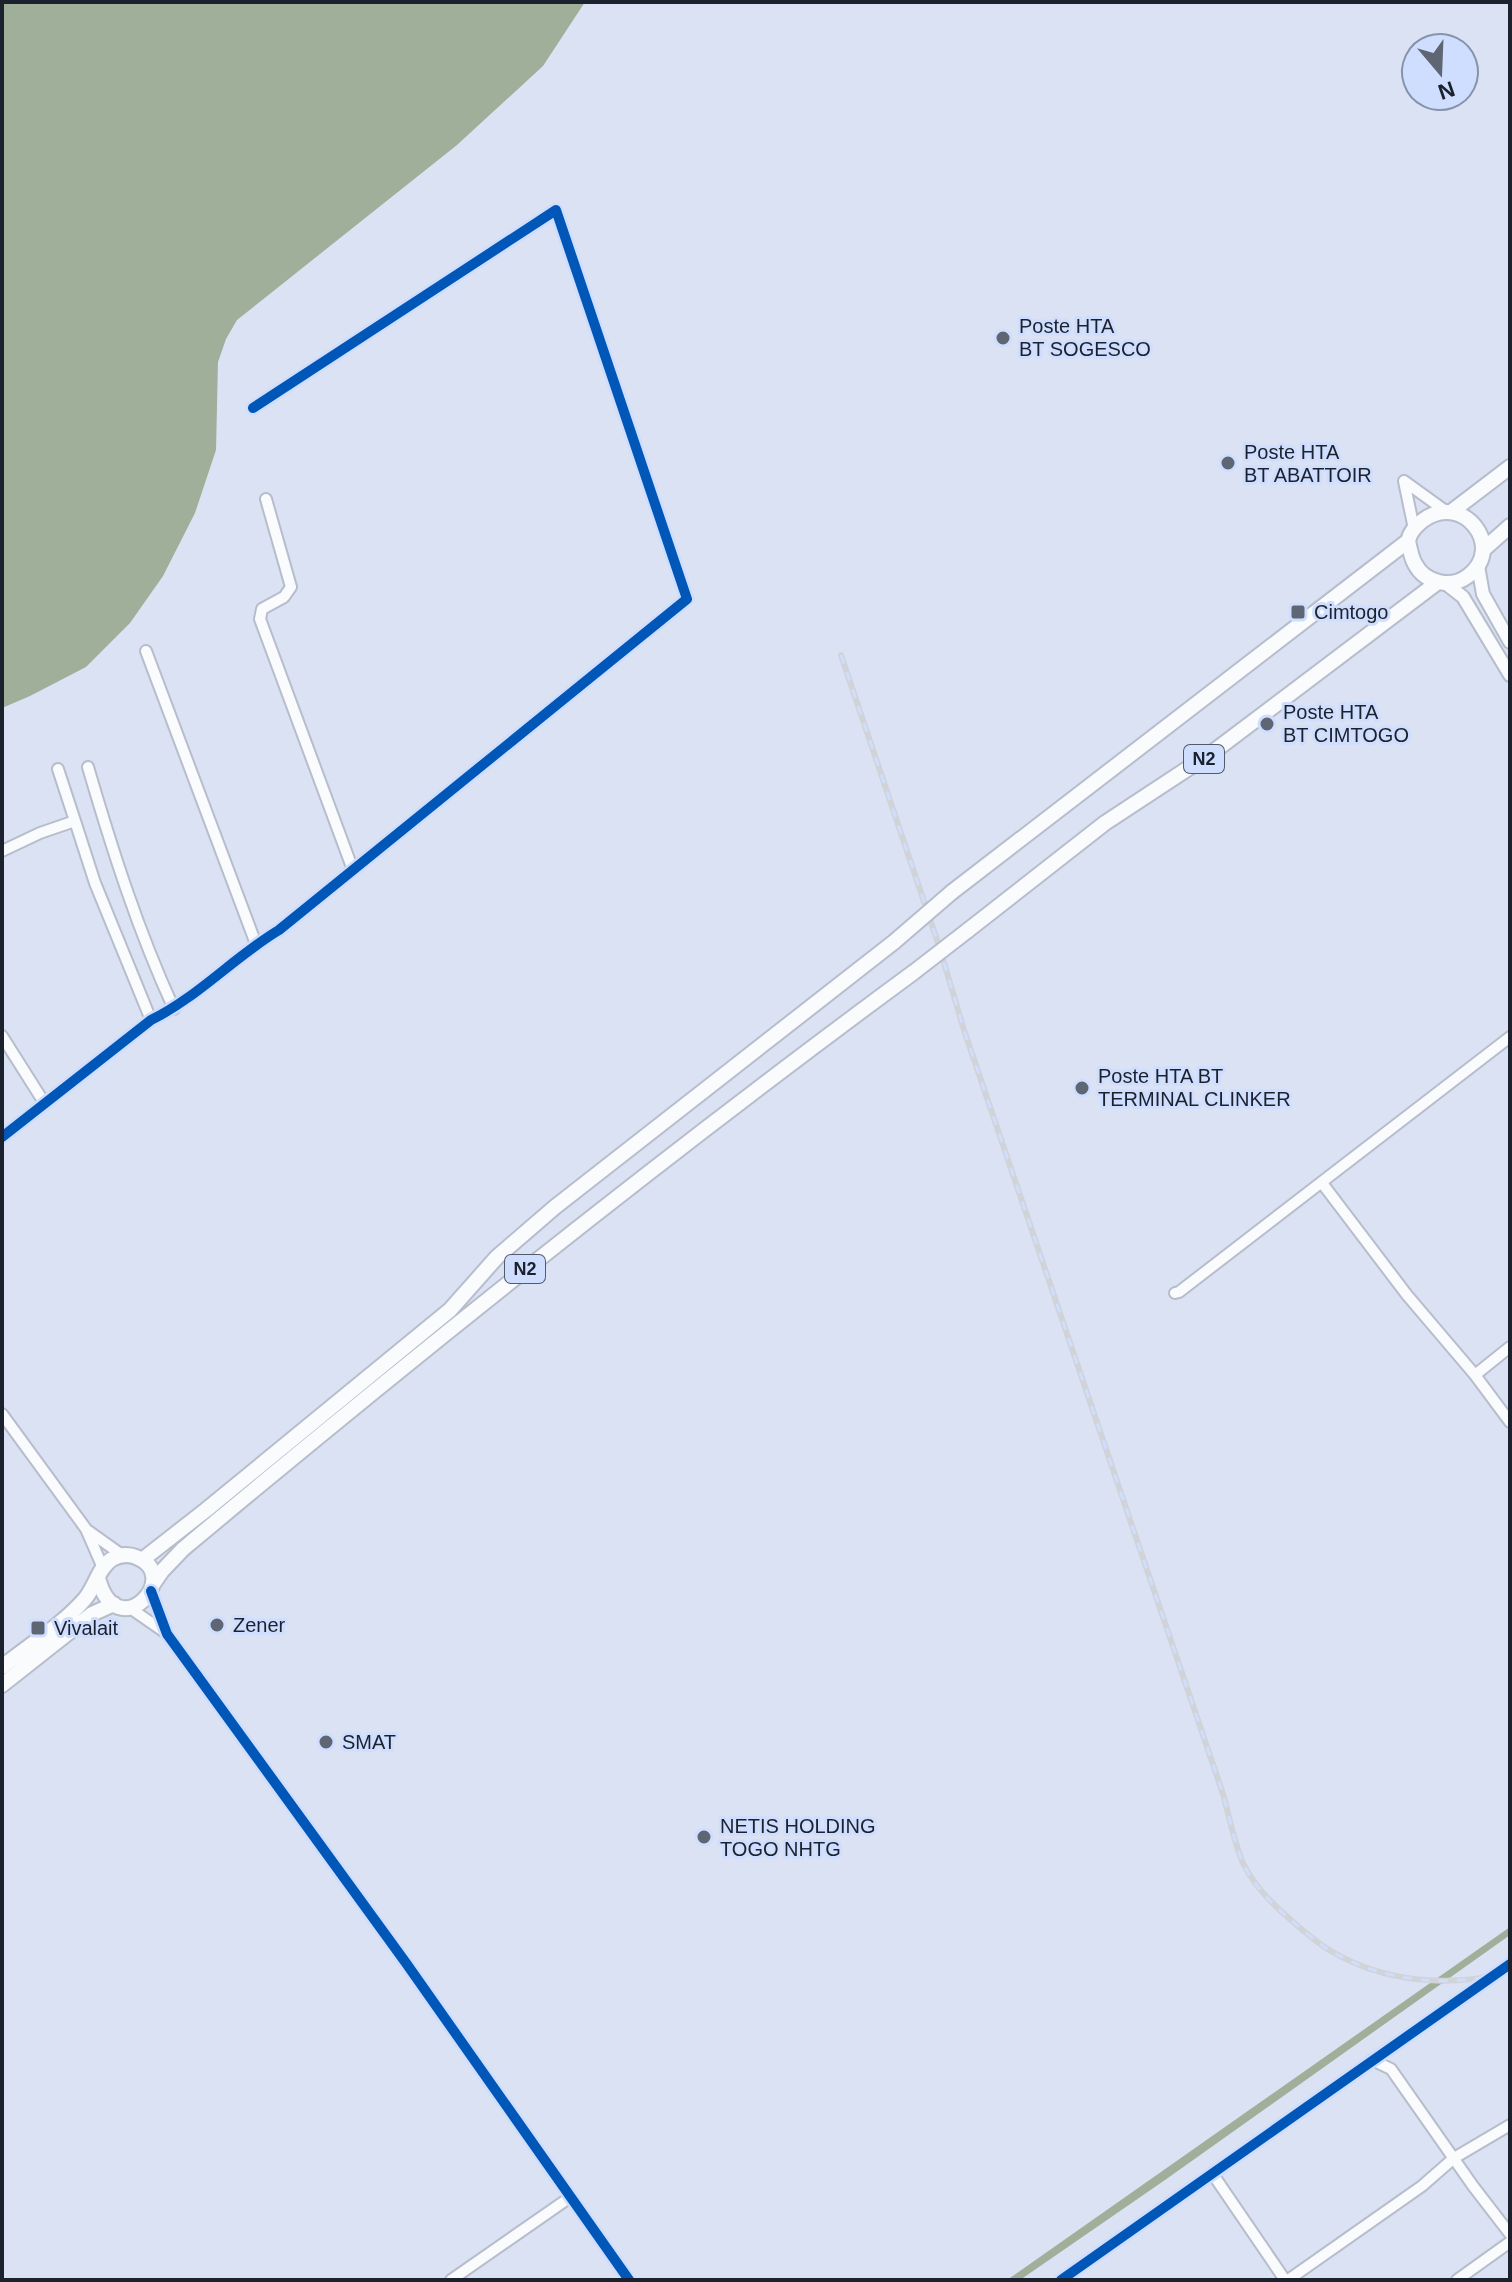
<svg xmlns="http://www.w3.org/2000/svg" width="1512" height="2282" viewBox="0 0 1512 2282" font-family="Arial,sans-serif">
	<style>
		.water { fill: #9faf9a }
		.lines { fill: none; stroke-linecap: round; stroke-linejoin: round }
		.minor-casing { stroke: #b7bdcb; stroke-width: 14 }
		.major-casing { stroke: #b7bdcb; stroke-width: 16 }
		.highway-casing { stroke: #b7bdcb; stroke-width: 18 }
		.minor { stroke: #f9fbfd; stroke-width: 10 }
		.major { stroke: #f9fbfd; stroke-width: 12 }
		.highway { stroke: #f9fbfd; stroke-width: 14 }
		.rail-casing { stroke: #d0d3d8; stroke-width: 6 }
		.rail { stroke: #cfdeff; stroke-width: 3; stroke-dasharray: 9; stroke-linecap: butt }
		.highway-bridge-casing { stroke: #b7bdcb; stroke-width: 18; stroke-linecap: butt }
		.highway-bridge { stroke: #f9fbfd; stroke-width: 14 }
		.cycleway-casing { stroke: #cfdeff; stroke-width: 15 }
		.cycleway { stroke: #0057b8; stroke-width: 10 }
		.poi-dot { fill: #5e6573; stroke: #cfdeff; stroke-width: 3 }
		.labels { text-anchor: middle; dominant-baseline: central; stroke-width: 6; stroke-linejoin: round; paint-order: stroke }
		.shield { fill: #cfdeff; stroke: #525a6c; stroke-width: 2 }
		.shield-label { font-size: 18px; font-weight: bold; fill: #1c222d }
		.poi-label { font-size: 20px; fill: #1c222d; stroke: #cfdeff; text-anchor: start }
	</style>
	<rect width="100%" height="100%" fill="#dae2f4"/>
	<path class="water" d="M 2,2 L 585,2 L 543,66 L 457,145 L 237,320 L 226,339 L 218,362 L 216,450 L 195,513 L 163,576 L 130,623 L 86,667 L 30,696 L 2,708 Z
		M 1510,1927 L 1510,1935 L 1165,2180 L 1020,2280 L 1007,2280 Z"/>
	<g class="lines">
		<g class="minor-casing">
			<path id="minor" d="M 1404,481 L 1447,512
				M 1404,481 L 1414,529
				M 266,499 L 291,587 L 284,597 L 262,609 L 260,619 L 353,870
				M 146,651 L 256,944
				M 88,767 C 112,849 138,931 174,1009
				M 75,821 L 95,883 L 151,1020
				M 2,851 L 40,833 L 75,821 L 58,769
				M 2,1036 L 45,1104
				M 2,1137 L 151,1020 C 198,997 234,957 279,930 L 687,599 L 556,210 L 253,408
				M 1322,1183 L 1407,1295 L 1475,1375 L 1510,1422
				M 1175,1293 L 1179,1292 L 1510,1037
				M 1475,1375 L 1510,1347
				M 2,1414 L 86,1529 L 103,1568
				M 87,1530 L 122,1555
				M 151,1591 L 167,1634 L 406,1963 L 629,2280
				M 130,1608 L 166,1633
				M 1372,2060 L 1391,2069 L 1473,2186 L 1510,2234
				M 1212,2173 L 1285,2280
				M 451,2280 L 569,2198
				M 1061,2280 L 1510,1964
				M 1288,2280 L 1422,2186 L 1454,2158 L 1510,2125
				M 1457,2280 L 1510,2242"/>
		</g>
		<g class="major-casing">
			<path id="major" d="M 1478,566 L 1483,594 L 1510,642
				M 1445,583 L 1463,597 L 1510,675"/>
		</g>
		<g class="highway-casing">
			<path id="highway" d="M 1451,512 L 1510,467
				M 1483,550 L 1510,526
				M 952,892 L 1408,541 C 1410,532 1415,527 1422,521 C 1462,490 1507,547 1468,576 C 1451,589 1425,583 1415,564 C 1411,557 1410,549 1408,541
				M 967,931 L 1105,823 L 1213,752 L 1438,582
				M 142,1560 L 206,1510 L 450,1310 L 497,1257 L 555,1207 L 894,942
				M 153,1584 L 162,1571 L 183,1549 C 421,1350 664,1156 914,972
				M 2,1667 C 28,1646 62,1625 84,1600 C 95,1588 98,1568 112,1559 C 119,1555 128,1554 136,1557 C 185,1575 117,1649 98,1578
				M 2,1685 L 92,1614 L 114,1604"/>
		</g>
		<use href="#minor" class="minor"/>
		<use href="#major" class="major"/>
		<use href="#highway" class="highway"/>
		<g class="rail-casing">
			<path id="rail" d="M 841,655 L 939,946 L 964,1030 L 1223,1794 C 1229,1815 1235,1847 1244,1865 C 1255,1887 1273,1905 1292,1921 C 1304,1931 1317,1943 1331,1951 C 1383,1982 1452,1989 1510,1971"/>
		</g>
		<use href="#rail" class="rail"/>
		<g class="highway-bridge-casing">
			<path id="highway-bridge" d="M 894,942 L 952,892
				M 914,972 L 967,931"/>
		</g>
		<use href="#highway-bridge" class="highway-bridge"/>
		<g class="cycleway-casing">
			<path id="cycleway" d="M 2,1137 L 151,1020 C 198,997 234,957 279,930 L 687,599 L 556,210 L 253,408
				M 151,1591 L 167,1634 L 406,1963 L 629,2280
				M 1061,2280 L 1510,1964"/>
		</g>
		<use href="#cycleway" class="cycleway"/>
	</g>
	<g class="poi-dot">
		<circle cx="1003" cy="338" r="8"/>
		<circle cx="1228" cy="463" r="8"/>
		<rect x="1290" y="604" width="16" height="16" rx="4"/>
		<circle cx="1267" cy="724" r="8"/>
		<circle cx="1082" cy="1088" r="8"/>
		<circle cx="217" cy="1625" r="8"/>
		<rect x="30" y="1620" width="16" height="16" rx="4"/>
		<circle cx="326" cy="1742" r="8"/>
		<circle cx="704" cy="1837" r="8"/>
	</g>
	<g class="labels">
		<g class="shield">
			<rect x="1184" y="745" width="40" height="28" rx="6"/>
			<rect x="505" y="1255" width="40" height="28" rx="6"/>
		</g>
		<g class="shield-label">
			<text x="1204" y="759">N2</text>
			<text x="525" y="1269">N2</text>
		</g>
		<g class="poi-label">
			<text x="1019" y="326">Poste HTA<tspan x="1019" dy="23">BT SOGESCO</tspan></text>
			<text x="1244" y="452">Poste HTA<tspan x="1244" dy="23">BT ABATTOIR</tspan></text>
			<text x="1314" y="612">Cimtogo</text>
			<text x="1283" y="712">Poste HTA<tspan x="1283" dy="23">BT CIMTOGO</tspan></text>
			<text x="1098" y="1076">Poste HTA BT<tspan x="1098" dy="23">TERMINAL CLINKER</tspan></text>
			<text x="233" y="1625">Zener</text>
			<text x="54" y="1628">Vivalait</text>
			<text x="342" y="1742">SMAT</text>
			<text x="720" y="1826">NETIS HOLDING<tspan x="720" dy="23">TOGO NHTG</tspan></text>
		</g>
	</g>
	<rect width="1512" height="2282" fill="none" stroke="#1c222d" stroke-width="8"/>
	<g transform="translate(1440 72) rotate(161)"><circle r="38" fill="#cfdeff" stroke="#8793ab" stroke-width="2"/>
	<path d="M0-6L14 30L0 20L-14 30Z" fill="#5e6573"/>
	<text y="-12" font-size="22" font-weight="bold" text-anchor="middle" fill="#1c222d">N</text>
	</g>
</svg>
